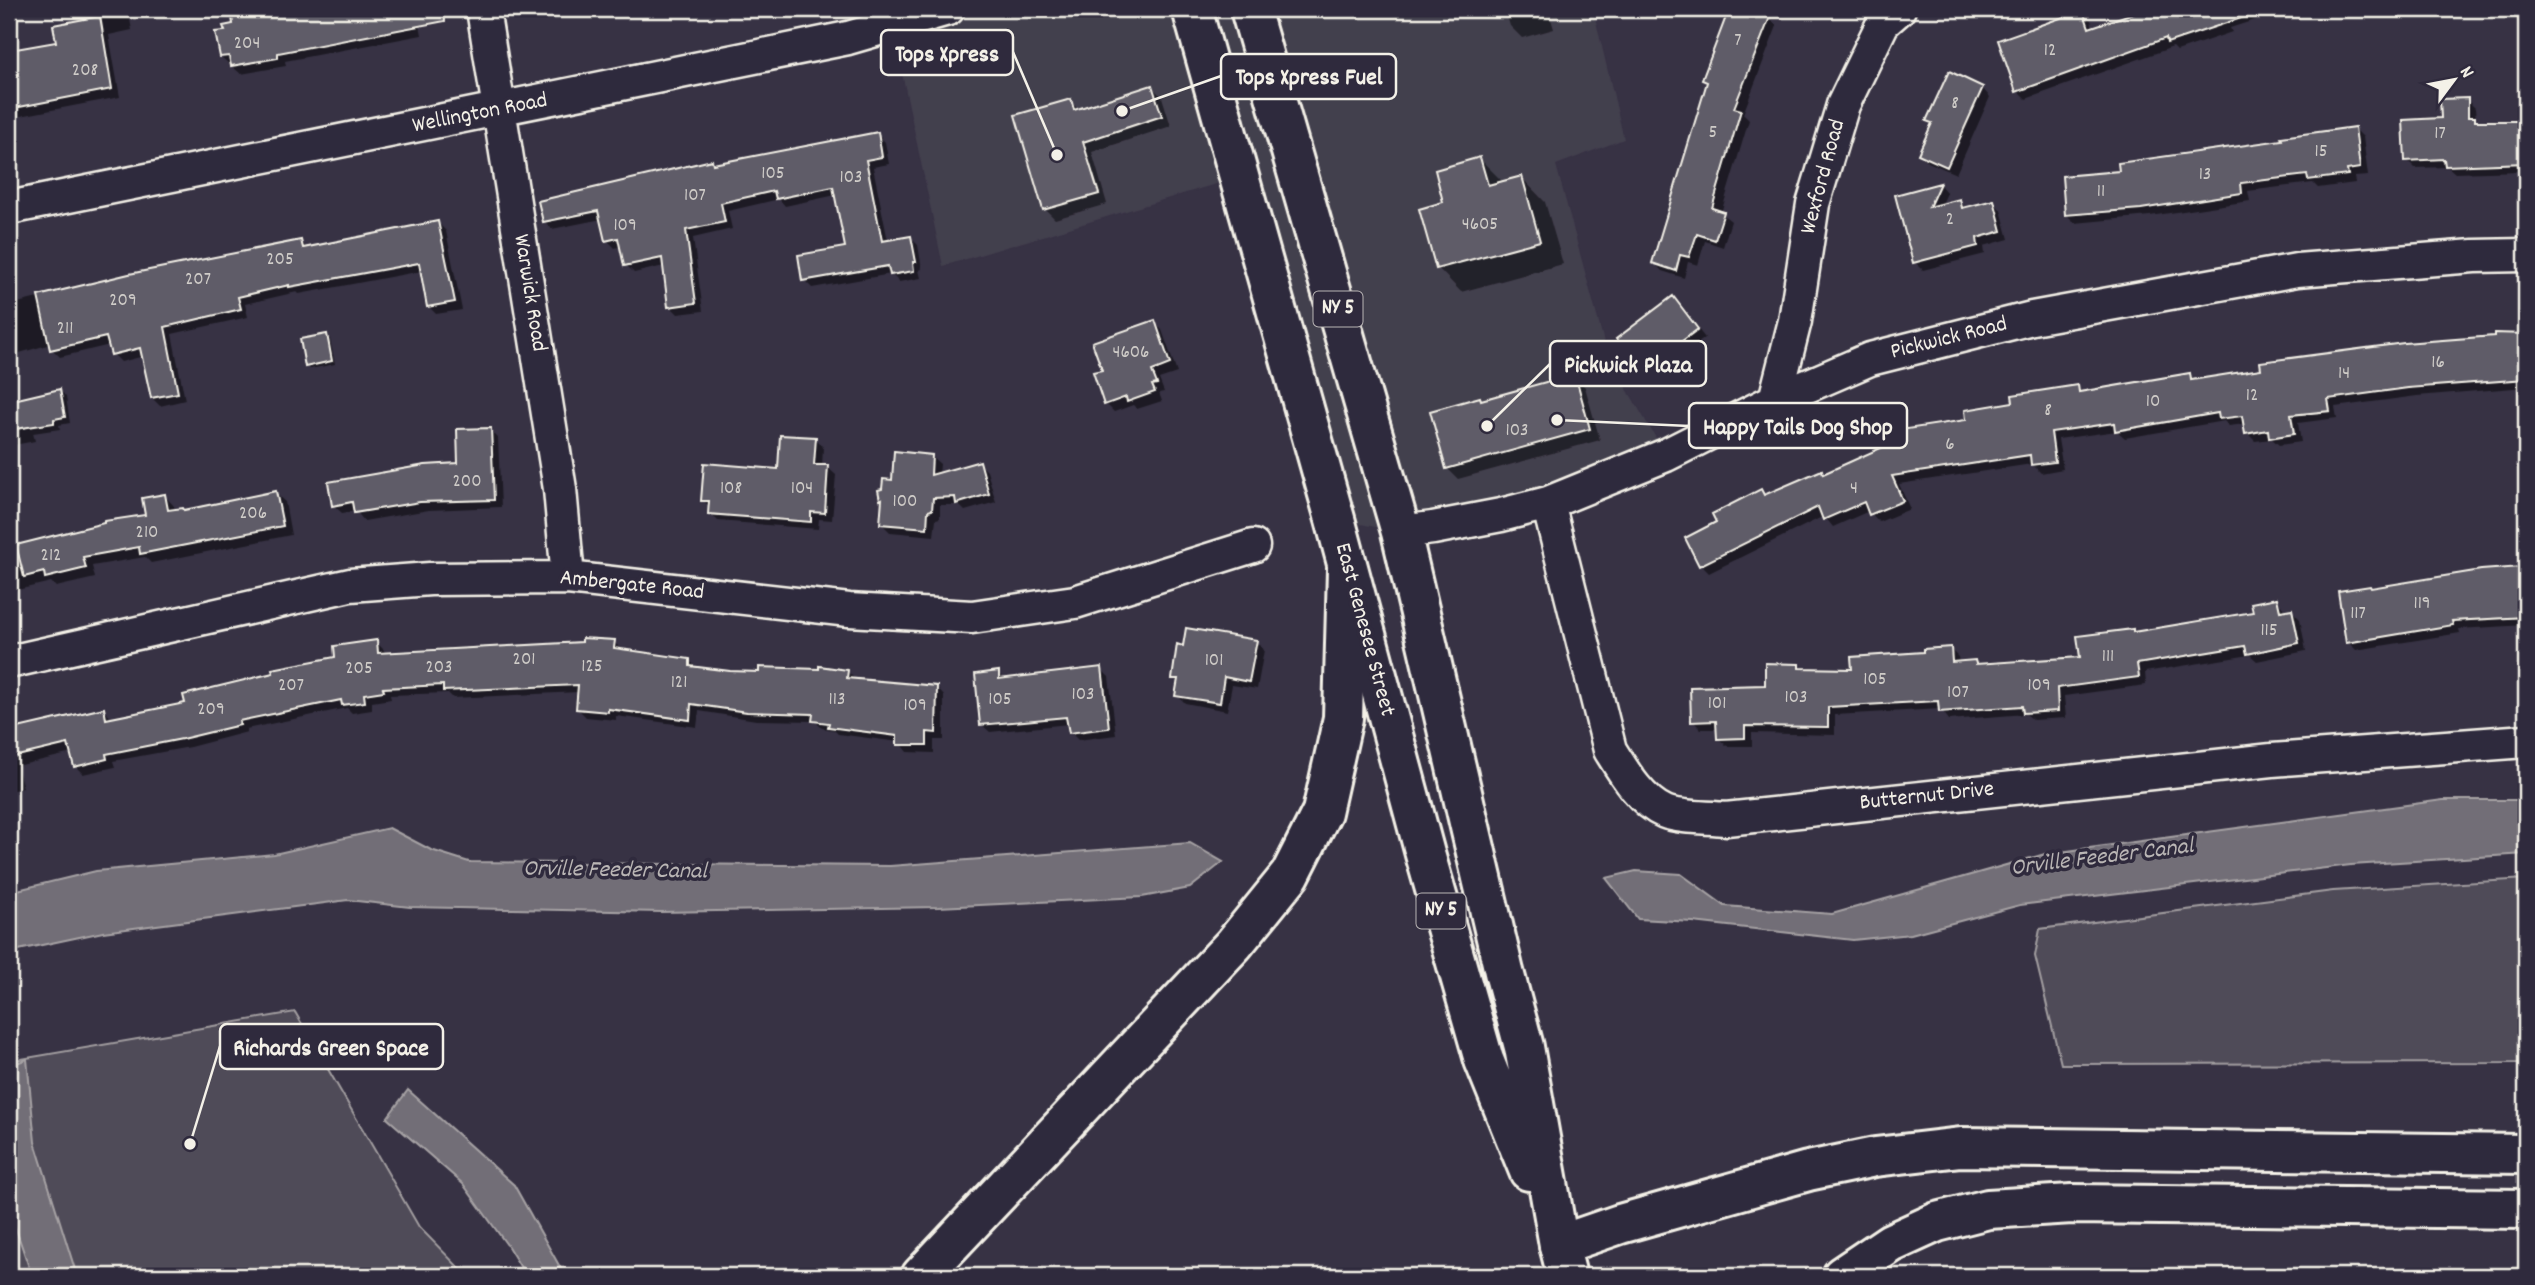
<svg xmlns="http://www.w3.org/2000/svg" width="2535" height="1285" viewBox="0 0 2535 1285" font-family="Dekko,sans-serif">
	<style>
		.built { fill: #433f4e }
		.green { fill: #504b59; stroke: #a29ea0; stroke-width: 2 }
		.water { fill: #726e77; stroke: #a6a2a4; stroke-width: 2 }
		.shadow { fill: #0007 }
		.building { fill: #5f5c67; stroke: #f4f1e8; stroke-width: 2 }
		.lines { fill: none; stroke-linecap: round; stroke-linejoin: round }
		.minor-casing { stroke: #f4f1e8; stroke-width: 37 }
		.primary-casing { stroke: #f4f1e8; stroke-width: 44 }
		.motorway-casing { stroke: #f4f1e8; stroke-width: 44 }
		.minor { stroke: #2f2a3d; stroke-width: 32 }
		.primary { stroke: #2f2a3d; stroke-width: 38 }
		.motorway { stroke: #2f2a3d; stroke-width: 38 }
		.labels { text-anchor: middle; dominant-baseline: central; stroke-width: 7; stroke-linejoin: round; paint-order: stroke }
		.number-label { font-size: 19px; fill: #cfccc8 }
		.shield { fill: #2f2a3d; stroke: #b9b5b5; stroke-width: 2 }
		.shield-label { font-size: 21px; font-weight: bold; fill: #f4f1e8 }
		.street-label { font-size: 23px; fill: #f4f1e8; stroke: #2f2a3d }
		.water-label { font-size: 24px; font-style: italic; fill: #bab6b5; stroke: #2f2a3d }
		.leader { fill: none; stroke: #f4f1e8; stroke-width: 2.5 }
		.callout-dot { fill: #f4f1e8; stroke: #2f2a3d; stroke-width: 2.5 }
		.callout { fill: #2f2a3d; stroke: #f4f1e8; stroke-width: 2.5 }
		.callout-label { font-size: 24px; text-anchor: middle; font-weight: bold; fill: #f4f1e8 }
	</style>
	<rect width="100%" height="100%" fill="#373244"/>
	<filter id="ink" filterUnits="userSpaceOnUse"><feTurbulence type="fractalNoise" baseFrequency=".0143" numOctaves="2"/><feDisplacementMap in="SourceGraphic" scale="14" xChannelSelector="R" yChannelSelector="G"/><feConvolveMatrix kernelMatrix="1 2 1 2 8 2 1 2 1" color-interpolation-filters="sRGB"/></filter>
	<g filter="url(#ink)">
		<path class="built" d="M 841,9 L 1593,9 L 1624,139 L 1556,165 L 1608,357 L 1666,455 L 1401,532 L 1335,519 L 1239,177 L 943,266 L 892,26 L 848,38 Z"/>
		<path class="green" d="M 2526,879 L 2526,1063 L 2061,1064 L 2035,956 L 2040,929 L 2333,891 Z
			M 295,1012 L 419,1227 L 467,1276 L 9,1276 L 9,1061 Z"/>
		<path class="water" d="M 2443,800 L 2526,800 L 2526,854 L 2351,865 L 2020,905 L 1911,934 L 1853,940 L 1693,922 L 1638,919 L 1606,878 L 1636,871 L 1681,874 L 1725,906 L 1832,914 L 2045,854 Z
			M 389,828 L 431,850 L 469,862 L 890,866 L 1190,843 L 1223,862 L 1190,888 L 1142,897 L 938,907 L 661,912 L 410,907 L 348,900 L 103,932 L 9,952 L 9,892 L 96,871 L 274,854 Z
			M 27,1059 L 35,1142 L 77,1276 L 32,1276 L 9,1209 L 9,1066 Z
			M 408,1090 L 514,1185 L 565,1276 L 526,1276 L 507,1245 L 463,1184 L 387,1118 Z"/>
		<path class="shadow" d="M 94,9 L 128,9 L 132,30 L 109,35 L 120,97 L 10,118 L 9,73 L 16,72 L 96,19 Z
			M 244,9 L 417,9 L 422,35 L 285,61 L 286,66 L 241,74 L 221,57 L 227,32 L 235,26 L 233,11 Z
			M 1505,9 L 1548,9 L 1554,29 L 1522,38 L 1510,26 Z
			M 1731,9 L 1774,9 L 1768,17 L 1777,26 L 1743,114 L 1749,120 L 1721,213 L 1731,221 L 1723,247 L 1705,241 L 1698,265 L 1688,262 L 1684,278 L 1662,271 L 1654,263 L 1708,84 L 1704,80 Z
			M 2150,9 L 2289,9 L 2230,28 L 2232,32 L 2177,51 L 2173,47 L 2026,99 L 2018,91 L 2082,12 L 2091,20 L 2093,28 Z
			M 2298,9 L 2320,9 L 2303,14 Z
			M 1152,87 L 1162,97 L 1171,126 L 1092,152 L 1107,204 L 1055,219 L 1045,209 L 1070,101 L 1079,110 Z
			M 1982,88 L 1990,97 L 1956,174 L 1928,162 L 1920,154 L 1933,125 L 1928,121 Z
			M 2467,100 L 2475,108 L 2476,120 L 2478,122 L 2526,123 L 2526,173 L 2522,171 L 2455,173 L 2448,167 L 2415,168 L 2407,160 L 2443,120 Z
			M 2355,129 L 2363,137 L 2368,176 L 2354,177 L 2355,183 L 2318,188 L 2313,183 L 2248,191 L 2250,201 L 2150,216 L 2075,223 L 2067,215 L 2121,172 Z
			M 877,134 L 885,142 L 889,164 L 873,167 L 888,241 L 911,238 L 918,245 L 922,269 L 919,270 L 921,278 L 899,282 L 891,274 L 812,288 L 804,280 L 847,249 L 836,195 L 785,206 L 779,199 L 728,211 L 732,229 L 693,238 L 703,311 L 678,314 L 670,306 L 664,266 L 634,273 L 626,265 L 621,246 L 615,248 L 607,240 L 602,219 L 552,229 L 544,221 L 711,162 L 715,166 Z
			M 1480,159 L 1504,183 L 1522,178 L 1545,202 L 1563,264 L 1461,292 L 1438,268 L 1446,203 Z
			M 1940,185 L 1947,193 L 1941,206 L 1959,201 L 1967,209 L 1993,202 L 2001,210 L 2009,239 L 1984,246 L 1985,254 L 1923,270 L 1915,262 L 1897,196 Z
			M 438,223 L 446,231 L 462,310 L 436,314 L 428,306 L 422,271 L 299,294 L 297,292 L 245,304 L 248,317 L 172,334 L 185,400 L 160,406 L 152,398 L 144,356 L 121,362 L 113,354 L 110,345 L 60,357 L 52,349 L 51,344 L 9,356 L 9,305 L 129,276 L 300,241 L 308,249 Z
			M 1673,298 L 1705,338 L 1666,367 L 1662,363 L 1647,375 L 1639,367 Z
			M 1154,322 L 1162,330 L 1177,373 L 1159,379 L 1164,392 L 1159,393 L 1162,401 L 1137,409 L 1133,405 L 1114,412 L 1106,404 L 1104,371 Z
			M 2496,335 L 2526,336 L 2526,387 L 2417,396 L 2335,407 L 2337,418 L 2298,423 L 2301,442 L 2279,445 L 2272,439 L 2255,441 L 2247,433 L 2245,424 L 2229,426 L 2224,421 L 2125,438 L 2117,431 L 2058,439 L 2063,469 L 2041,473 L 2032,464 L 1899,484 L 1910,509 L 1879,522 L 1869,511 L 1833,527 L 1824,516 L 1709,573 L 1701,565 L 1687,539 L 1718,523 L 1760,491 L 1766,496 L 1821,472 L 1824,475 L 2015,404 L 2077,387 L 2083,393 L 2190,375 L 2196,381 L 2496,338 Z
			M 327,336 L 330,339 L 335,364 L 310,369 L 307,366 Z
			M 1574,376 L 1585,387 L 1600,440 L 1458,479 L 1447,468 L 1483,402 Z
			M 60,390 L 66,397 L 70,423 L 59,425 L 60,429 L 33,433 L 35,441 L 9,446 L 9,400 Z
			M 490,430 L 498,438 L 501,507 L 429,510 L 364,521 L 356,511 L 342,513 L 333,505 L 460,465 Z
			M 815,439 L 823,447 L 822,467 L 827,467 L 836,475 L 832,520 L 819,519 L 818,529 L 718,521 L 710,513 L 710,507 L 703,500 L 780,471 Z
			M 931,456 L 940,464 L 939,475 L 979,463 L 987,471 L 996,502 L 965,511 L 959,505 L 940,505 L 940,518 L 936,519 L 934,536 L 890,532 L 882,524 L 883,501 L 881,499 L 893,482 Z
			M 275,493 L 285,502 L 291,535 L 151,563 L 145,557 L 92,566 L 95,578 L 56,587 L 51,582 L 9,592 L 9,548 L 147,516 L 165,496 L 174,506 L 175,511 L 185,512 Z
			M 2520,569 L 2526,575 L 2526,625 L 2459,629 L 2460,633 L 2356,650 L 2348,642 L 2372,590 Z
			M 2276,599 L 2286,612 L 2291,610 L 2300,619 L 2306,651 L 2257,661 L 2250,655 L 2145,672 L 2146,685 L 2064,696 L 2066,718 L 2033,720 L 2026,714 L 1949,720 L 1941,709 L 1835,715 L 1835,735 L 1752,733 L 1752,746 L 1727,746 L 1718,738 L 1718,729 L 1701,729 L 1693,721 L 1766,687 L 1798,666 L 1803,670 L 1854,671 L 1950,649 L 1958,657 L 1959,663 L 1975,662 L 1979,666 L 2082,658 L 2132,630 L 2135,633 L 2255,613 Z
			M 376,642 L 384,650 L 385,654 L 614,642 L 622,650 L 690,661 L 697,668 L 730,673 L 847,671 L 856,680 L 936,687 L 944,696 L 944,740 L 934,740 L 934,753 L 907,752 L 899,742 L 838,734 L 834,730 L 822,728 L 815,721 L 756,720 L 699,711 L 697,727 L 616,716 L 616,720 L 586,717 L 578,709 L 579,692 L 453,698 L 448,693 L 390,695 L 391,699 L 372,702 L 372,710 L 352,713 L 347,708 L 246,729 L 247,732 L 190,747 L 113,761 L 115,767 L 83,774 L 75,766 L 72,753 L 17,766 L 23,788 L 9,791 L 9,731 L 103,709 L 112,719 L 187,705 L 337,658 Z
			M 1256,642 L 1264,650 L 1257,689 L 1232,685 L 1227,711 L 1185,703 L 1177,695 L 1179,683 L 1173,678 Z
			M 1101,669 L 1109,677 L 1116,735 L 1078,740 L 1070,732 L 1069,724 L 990,732 L 982,725 L 998,673 L 1005,680 Z"/>
		<path class="building" d="M 231,9 L 444,9 L 445,21 L 278,53 L 278,58 L 231,66 L 229,56 L 220,57 L 215,32 L 225,31 L 223,26 L 233,24 Z
			M 1729,9 L 1750,9 L 1770,17 L 1734,108 L 1741,110 L 1712,208 L 1724,212 L 1715,240 L 1697,234 L 1689,257 L 1680,255 L 1676,271 L 1652,263 L 1707,82 L 1702,80 Z
			M 2145,9 L 2255,9 L 2256,13 L 2167,43 L 2166,38 L 2016,92 L 1998,40 L 2083,10 L 2089,28 Z
			M 100,16 L 112,89 L 9,109 L 9,72 L 14,71 L 10,50 L 56,42 L 53,25 Z
			M 1949,71 L 1983,87 L 1947,167 L 1918,154 L 1932,123 L 1926,121 Z
			M 1152,85 L 1162,116 L 1083,142 L 1099,194 L 1043,210 L 1015,115 L 1071,99 L 1074,110 Z
			M 2468,98 L 2468,117 L 2475,117 L 2475,121 L 2526,121 L 2526,163 L 2445,166 L 2444,159 L 2405,161 L 2403,120 L 2441,118 L 2440,99 Z
			M 2355,127 L 2360,168 L 2347,170 L 2348,175 L 2308,180 L 2307,175 L 2241,183 L 2242,193 L 2141,209 L 2065,215 L 2062,176 L 2119,171 L 2118,163 L 2282,140 L 2281,137 Z
			M 878,132 L 882,157 L 866,160 L 882,241 L 911,236 L 916,262 L 913,262 L 914,271 L 890,275 L 888,266 L 802,281 L 798,255 L 845,247 L 833,187 L 776,199 L 774,191 L 721,203 L 725,222 L 686,230 L 696,303 L 668,307 L 662,258 L 624,266 L 618,238 L 605,241 L 598,211 L 543,222 L 538,201 L 712,160 L 713,164 Z
			M 1480,157 L 1488,185 L 1522,176 L 1540,241 L 1436,269 L 1419,209 L 1443,202 L 1435,170 Z
			M 1940,183 L 1929,207 L 1960,199 L 1962,208 L 1994,200 L 2002,231 L 1977,238 L 1978,246 L 1913,263 L 1895,195 Z
			M 438,221 L 455,302 L 427,307 L 419,263 L 289,287 L 289,285 L 238,297 L 241,309 L 165,327 L 178,393 L 151,398 L 140,348 L 111,355 L 106,337 L 50,350 L 38,296 L 129,274 L 301,240 L 303,248 Z
			M 1673,296 L 1698,329 L 1657,360 L 1654,356 L 1638,368 L 1616,339 Z
			M 1155,320 L 1170,364 L 1152,371 L 1157,384 L 1152,385 L 1155,392 L 1127,402 L 1126,397 L 1104,405 L 1093,372 L 1102,370 L 1092,342 Z
			M 2494,333 L 2526,334 L 2526,379 L 2408,388 L 2328,399 L 2330,411 L 2291,415 L 2294,434 L 2269,438 L 2268,430 L 2245,434 L 2242,416 L 2219,419 L 2218,413 L 2115,431 L 2114,423 L 2051,432 L 2055,462 L 2031,465 L 2030,455 L 1892,476 L 1903,501 L 1869,515 L 1864,502 L 1823,520 L 1818,507 L 1699,566 L 1685,538 L 1716,522 L 1712,514 L 1761,489 L 1764,495 L 1822,470 L 1823,474 L 1901,439 L 1900,430 L 1966,420 L 1965,410 L 2013,402 L 2012,395 L 2078,385 L 2079,392 L 2190,373 L 2191,380 L 2261,369 L 2260,362 L 2404,343 L 2494,336 Z
			M 327,334 L 332,361 L 305,367 L 300,339 Z
			M 1575,374 L 1590,429 L 1446,469 L 1430,411 L 1480,397 L 1481,400 Z
			M 60,389 L 65,417 L 54,419 L 54,423 L 9,430 L 9,401 Z
			M 491,428 L 494,500 L 420,502 L 354,513 L 352,502 L 332,506 L 328,482 L 425,465 L 458,463 L 457,429 Z
			M 780,435 L 816,437 L 814,465 L 828,465 L 825,513 L 811,512 L 811,522 L 708,514 L 709,501 L 701,501 L 704,463 L 778,469 Z
			M 894,451 L 932,455 L 931,475 L 980,461 L 989,494 L 956,504 L 955,497 L 933,498 L 932,510 L 928,511 L 927,528 L 880,524 L 882,499 L 880,500 L 878,490 L 882,489 L 883,479 L 892,480 Z
			M 276,491 L 283,526 L 140,554 L 139,547 L 83,557 L 86,568 L 45,578 L 44,572 L 24,577 L 16,545 L 104,523 L 104,521 L 145,515 L 142,498 L 165,494 L 168,510 L 183,508 L 184,510 Z
			M 2521,567 L 2520,575 L 2525,575 L 2526,617 L 2452,621 L 2453,625 L 2346,643 L 2338,591 L 2370,586 L 2371,588 L 2481,570 Z
			M 2277,598 L 2280,611 L 2292,609 L 2299,643 L 2247,654 L 2245,646 L 2137,664 L 2139,677 L 2057,688 L 2058,711 L 2023,713 L 2022,706 L 1939,712 L 1938,701 L 1828,707 L 1828,727 L 1745,726 L 1745,738 L 1717,739 L 1716,721 L 1691,722 L 1690,687 L 1765,685 L 1765,663 L 1799,664 L 1799,668 L 1852,669 L 1851,657 L 1923,652 L 1923,649 L 1951,647 L 1952,662 L 1975,660 L 1976,664 L 2080,657 L 2077,636 L 2133,629 L 2133,632 L 2253,612 L 2251,603 Z
			M 1186,628 L 1257,640 L 1249,682 L 1224,677 L 1220,703 L 1175,696 L 1178,679 L 1172,679 L 1177,644 L 1183,646 Z
			M 582,638 L 615,640 L 614,648 L 690,659 L 690,666 L 730,671 L 759,672 L 759,667 L 819,669 L 819,666 L 848,670 L 847,678 L 937,686 L 936,733 L 927,732 L 927,745 L 897,745 L 897,736 L 828,727 L 829,723 L 812,721 L 813,714 L 747,712 L 691,704 L 690,720 L 608,709 L 608,712 L 576,709 L 578,685 L 443,691 L 443,685 L 383,688 L 384,691 L 364,694 L 365,702 L 342,705 L 341,700 L 239,721 L 240,725 L 182,739 L 106,754 L 107,759 L 74,767 L 68,744 L 9,758 L 9,730 L 104,708 L 106,719 L 185,703 L 183,695 L 273,673 L 272,669 L 335,657 L 334,646 L 377,640 L 378,653 L 582,642 Z
			M 1102,667 L 1109,728 L 1069,733 L 1066,717 L 980,725 L 975,674 L 999,671 L 999,679 Z"/>
		<g class="lines">
			<g class="minor-casing">
				<path id="minor" d="M 483,9 L 560,489 L 568,578
					M 9,208 L 848,38 L 948,9
					M 1775,400 L 1795,321 L 1813,204 L 1843,105 L 1883,23 L 1899,9
					M 1548,503 L 1610,750 C 1623,771 1641,802 1665,812 C 1680,818 1709,817 1726,819 L 2272,760 L 2526,741
					M 1401,532 L 1433,528 L 1501,515 L 1548,503 L 1666,455 L 1775,400 L 1870,359 L 2032,318 L 2297,270 L 2474,256 L 2526,255
					M 9,662 L 350,585 L 430,579 L 568,578 L 849,610 L 972,617 L 1075,602 L 1253,546"/>
			</g>
			<g class="primary-casing">
				<path id="primary" d="M 1192,9 L 1335,519 L 1425,854 L 1484,1060 L 1529,1171
					M 1250,9 L 1401,532 L 1504,972 L 1524,1047 L 1559,1245 L 1567,1276"/>
			</g>
			<g class="motorway-casing">
				<path id="motorway" d="M 1559,1245 L 1620,1224 L 1808,1171 L 1875,1157 L 1961,1147 L 2526,1154
					M 921,1276 L 1234,944 L 1290,875 L 1322,812 L 1343,718 L 1347,569
					M 1842,1276 L 1891,1243 L 1937,1222 L 1988,1209 L 2072,1204 L 2526,1209"/>
			</g>
			<use href="#minor" class="minor"/>
			<use href="#primary" class="primary"/>
			<use href="#motorway" class="motorway"/>
		</g>
	</g>
	<g class="labels">
		<g class="number-label">
			<text x="1738" y="41">7</text>
			<text x="247" y="44">204</text>
			<text x="2050" y="51">12</text>
			<text x="85" y="71">208</text>
			<text x="1955" y="104">8</text>
			<text x="1713" y="133">5</text>
			<text x="2440" y="134">17</text>
			<text x="2321" y="152">15</text>
			<text x="773" y="174">105</text>
			<text x="2205" y="175">13</text>
			<text x="851" y="178">103</text>
			<text x="2101" y="192">11</text>
			<text x="695" y="196">107</text>
			<text x="1950" y="220">2</text>
			<text x="1480" y="225">4605</text>
			<text x="625" y="226">109</text>
			<text x="280" y="260">205</text>
			<text x="198" y="280">207</text>
			<text x="123" y="301">209</text>
			<text x="65" y="329">211</text>
			<text x="1131" y="353">4606</text>
			<text x="2438" y="363">16</text>
			<text x="2344" y="374">14</text>
			<text x="2252" y="396">12</text>
			<text x="2153" y="402">10</text>
			<text x="2048" y="411">8</text>
			<text x="1517" y="431">103</text>
			<text x="1950" y="445">6</text>
			<text x="467" y="482">200</text>
			<text x="731" y="489">108</text>
			<text x="802" y="489">104</text>
			<text x="1854" y="489">4</text>
			<text x="905" y="502">100</text>
			<text x="253" y="514">206</text>
			<text x="147" y="533">210</text>
			<text x="51" y="556">212</text>
			<text x="2422" y="604">119</text>
			<text x="2358" y="614">117</text>
			<text x="2269" y="631">115</text>
			<text x="2108" y="657">111</text>
			<text x="524" y="660">201</text>
			<text x="1214" y="661">101</text>
			<text x="592" y="667">125</text>
			<text x="439" y="668">203</text>
			<text x="359" y="669">205</text>
			<text x="1875" y="680">105</text>
			<text x="679" y="683">121</text>
			<text x="291" y="686">207</text>
			<text x="2039" y="686">109</text>
			<text x="1958" y="693">107</text>
			<text x="1083" y="695">103</text>
			<text x="1796" y="698">103</text>
			<text x="837" y="700">113</text>
			<text x="1000" y="700">105</text>
			<text x="1717" y="704">101</text>
			<text x="915" y="706">109</text>
			<text x="211" y="710">209</text>
		</g>
		<g class="shield">
			<rect x="1313.5" y="291.5" width="49" height="35" rx="5"/>
			<rect x="1416.5" y="893.5" width="49" height="35" rx="5"/>
		</g>
		<g class="shield-label">
			<text x="1338" y="309">NY 5</text>
			<text x="1441" y="911">NY 5</text>
		</g>
		<g class="street-label">
			<text transform="translate(480 114) rotate(-11)">Wellington Road</text>
			<text transform="translate(1824 177) rotate(-75)">Wexford Road</text>
			<text transform="translate(529 293) rotate(81)">Warwick Road</text>
			<text transform="translate(1949 339) rotate(-14)">Pickwick Road</text>
			<text transform="translate(632 586) rotate(6)">Ambergate Road</text>
			<text transform="translate(1364 630) rotate(75)">East Genesee Street</text>
			<text transform="translate(1927 797) rotate(-6)">Butternut Drive</text>
		</g>
		<g class="water-label">
			<text transform="translate(2102 858) rotate(-7)">Orville Feeder Canal</text>
			<text transform="translate(615 871) rotate(1)">Orville Feeder Canal</text>
		</g>
	</g>
	<path class="leader" d="M1057 155L1013 52M1122 111L1221 76M1487 426L1550 364M1557 420L1689 426M190 1144L220 1046"/>
	<g class="callout-dot">
		<circle cx="1057" cy="155" r="7"/>
		<circle cx="1122" cy="111" r="7"/>
		<circle cx="1487" cy="426" r="7"/>
		<circle cx="1557" cy="420" r="7"/>
		<circle cx="190" cy="1144" r="7"/>
	</g>
	<g class="callout">
		<rect x="881" y="30" width="132" height="45" rx="7"/>
		<rect x="1221" y="54" width="175" height="45" rx="7"/>
		<rect x="1550" y="341" width="156" height="45" rx="7"/>
		<rect x="1689" y="403" width="218" height="45" rx="7"/>
		<rect x="220" y="1024" width="223" height="45" rx="7"/>
	</g>
	<g class="callout-label">
		<text x="947" y="61">Tops Xpress</text>
		<text x="1309" y="84">Tops Xpress Fuel</text>
		<text x="1628" y="372">Pickwick Plaza</text>
		<text x="1798" y="434">Happy Tails Dog Shop</text>
		<text x="331" y="1055">Richards Green Space</text>
	</g>
	<rect width="2535" height="1285" fill="none" stroke="#2f2a3d" stroke-width="35"/>
	<rect x="18" y="18" width="2500" height="1250" fill="none" stroke="#f4f1e8" stroke-width="2.5" filter="url(#ink)"/>
	<g transform="translate(2454 80) rotate(58)" stroke="#2f2a3d" stroke-width="5" paint-order="stroke">
	<path d="M0-5L12 26L0 18L-12 26Z" fill="#f4f1e8"/>
	<text y="-10" font-size="19" font-weight="bold" text-anchor="middle" fill="#f4f1e8">N</text>
	</g>
</svg>
